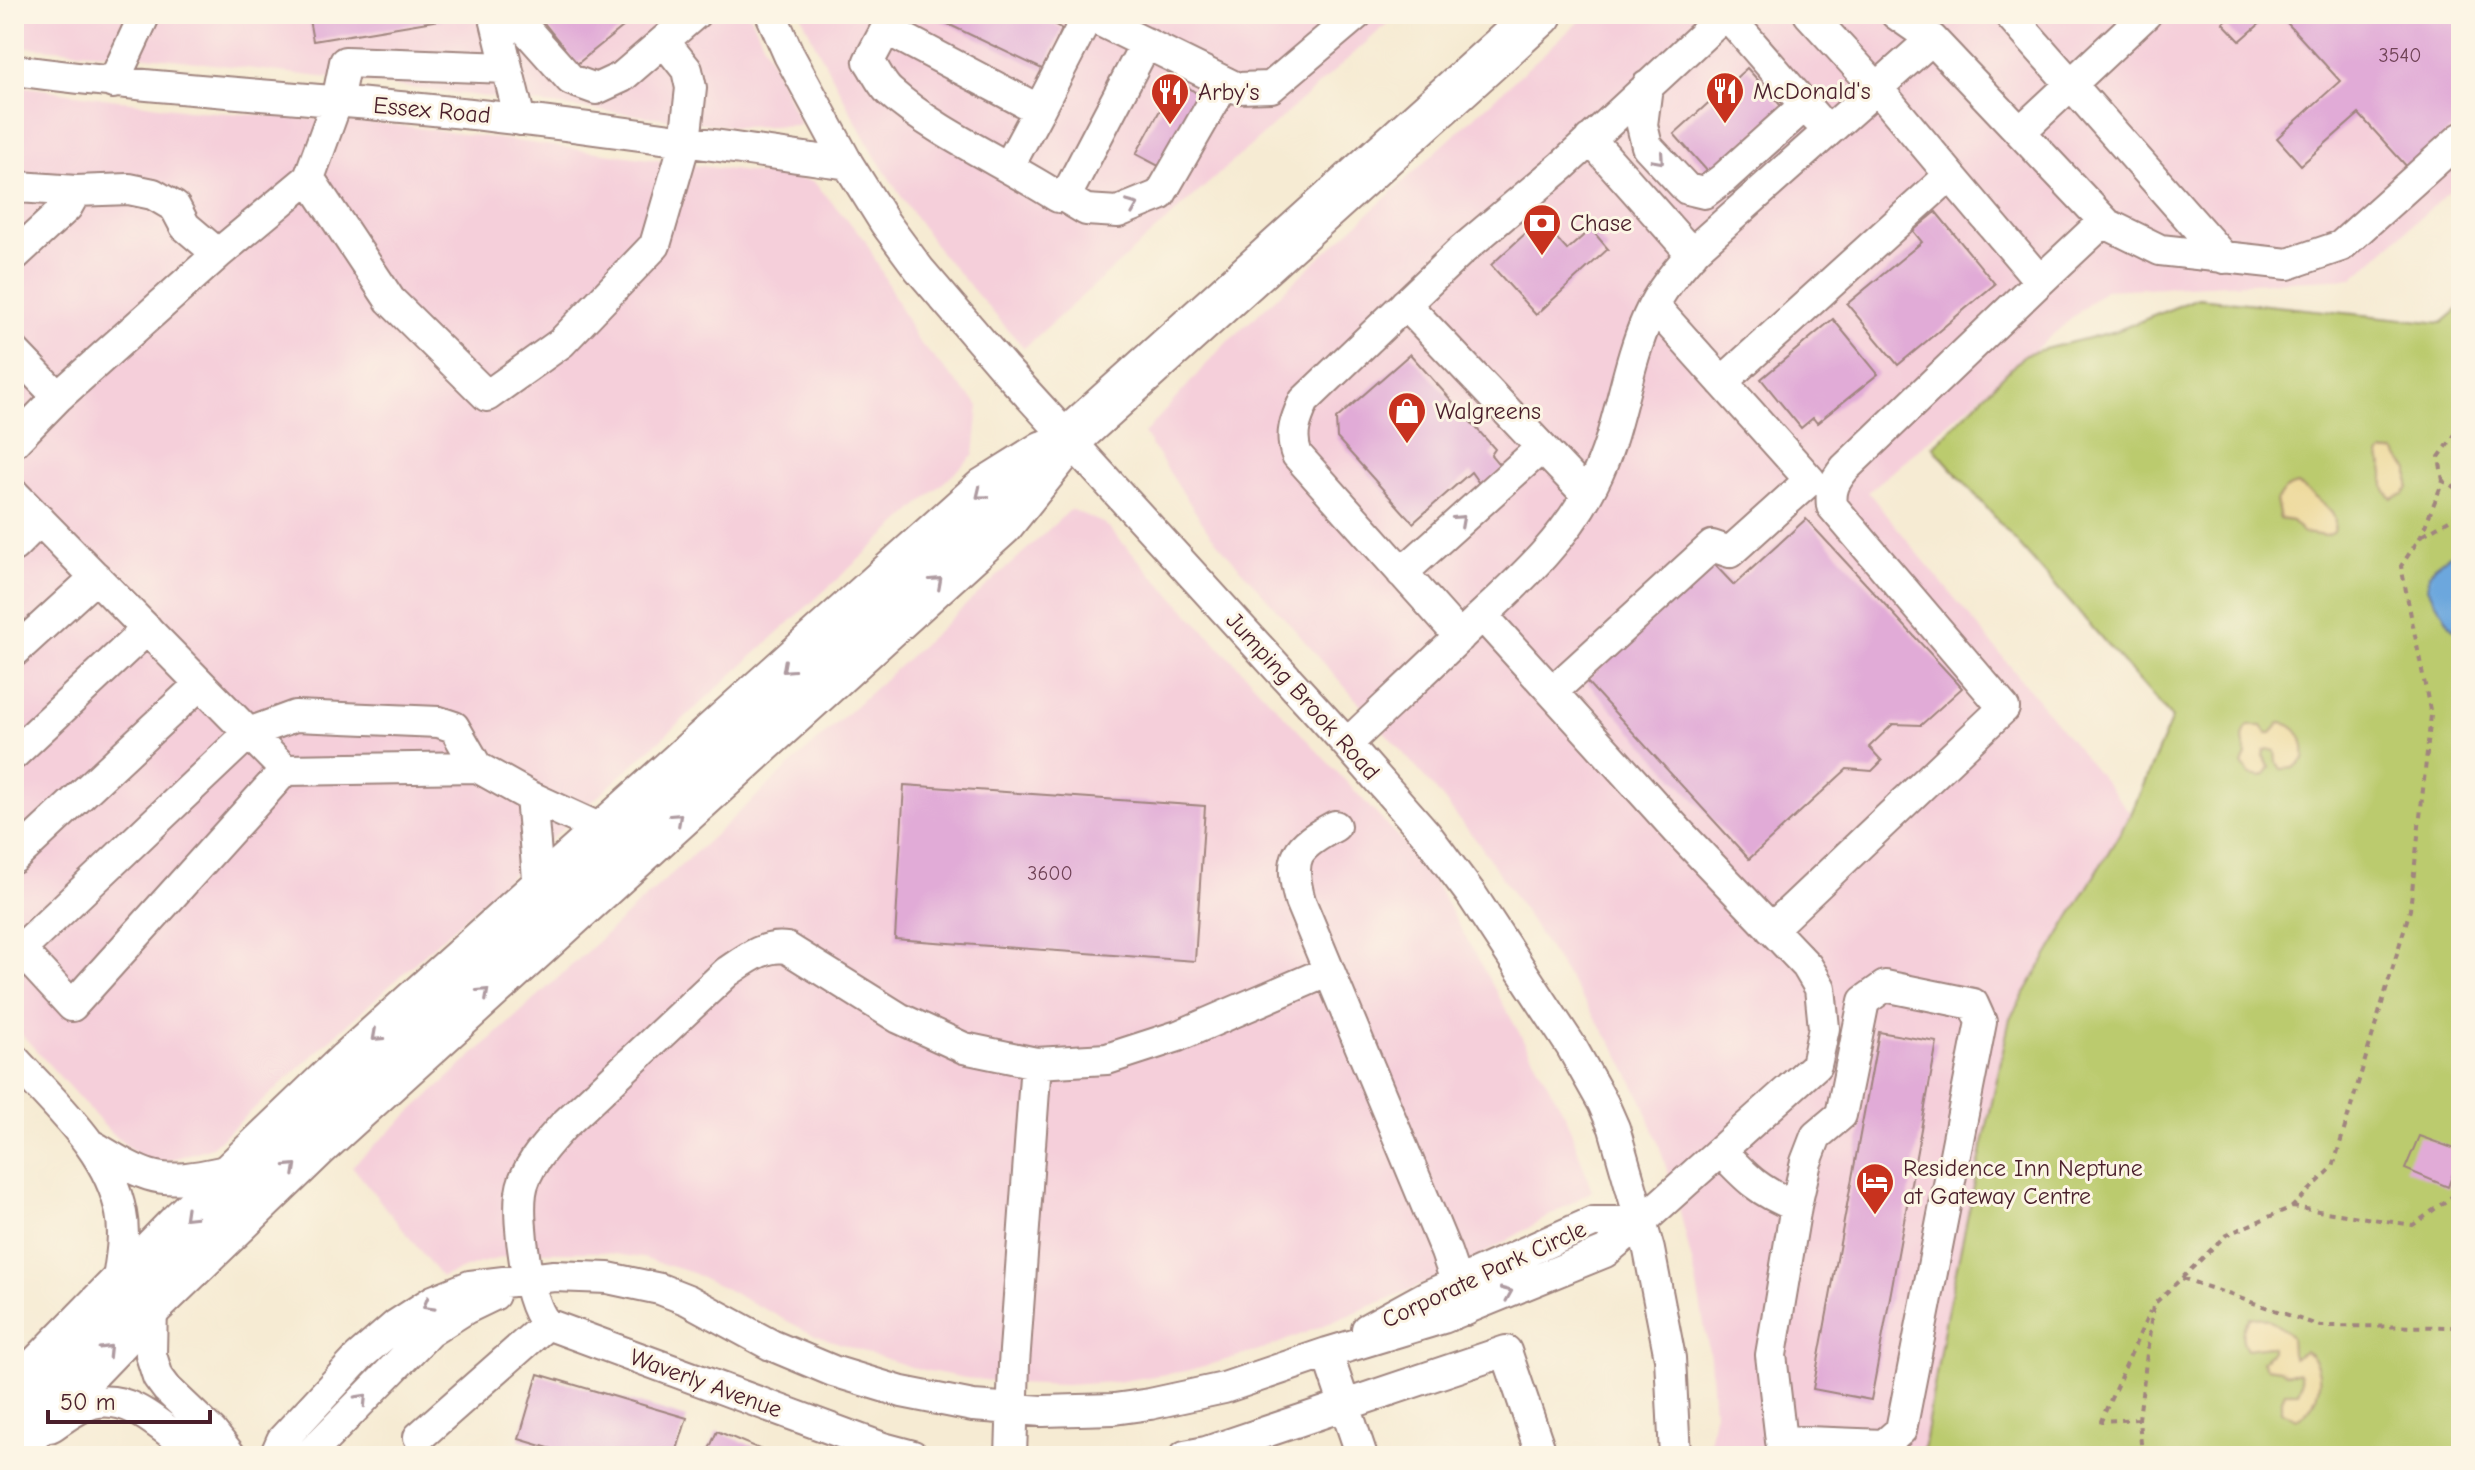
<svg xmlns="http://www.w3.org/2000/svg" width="2475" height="1470" viewBox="0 0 2475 1470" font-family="'Comic Neue',sans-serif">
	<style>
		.built { fill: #f5cfda }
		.green { fill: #bbcb6e; stroke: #82754c; stroke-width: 2 }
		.sand { fill: #eeda9e; stroke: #9c7c64; stroke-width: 2 }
		.water { fill: #6ca7dd; stroke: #5b6384; stroke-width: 2 }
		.building { fill: #e1abd7 }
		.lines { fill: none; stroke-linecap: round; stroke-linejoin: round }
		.minor-casing { stroke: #a0857f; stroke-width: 34 }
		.highway-casing { stroke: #a0857f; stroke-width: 48 }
		.path { stroke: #a0857f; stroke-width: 4; stroke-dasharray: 6 6; stroke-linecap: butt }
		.minor { stroke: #fff; stroke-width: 30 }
		.highway { stroke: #fff; stroke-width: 44 }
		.oneway { stroke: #ae9aa0 }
		.labels { text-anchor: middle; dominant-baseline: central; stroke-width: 6; stroke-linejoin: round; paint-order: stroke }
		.number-label { font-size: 20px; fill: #704256 }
		.poi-label { font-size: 24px; fill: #4a1f2b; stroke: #fcf5e5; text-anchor: start }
		.street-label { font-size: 24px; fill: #4a1f2b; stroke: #fcf5e5 }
	</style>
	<rect width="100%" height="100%" fill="#fcf5e5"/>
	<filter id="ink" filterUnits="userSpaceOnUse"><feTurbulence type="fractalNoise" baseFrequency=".0125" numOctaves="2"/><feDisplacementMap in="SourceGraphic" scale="16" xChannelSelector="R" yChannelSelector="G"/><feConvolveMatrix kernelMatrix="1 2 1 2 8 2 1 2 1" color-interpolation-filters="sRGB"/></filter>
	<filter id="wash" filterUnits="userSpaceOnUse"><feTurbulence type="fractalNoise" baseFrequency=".006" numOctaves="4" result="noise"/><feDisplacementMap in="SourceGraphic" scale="32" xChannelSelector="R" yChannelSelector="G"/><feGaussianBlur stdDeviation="1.8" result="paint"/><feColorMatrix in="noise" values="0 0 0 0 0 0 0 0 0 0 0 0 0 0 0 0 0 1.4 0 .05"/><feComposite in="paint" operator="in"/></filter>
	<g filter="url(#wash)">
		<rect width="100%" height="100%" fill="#f6ebd3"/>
		<path class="built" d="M 14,14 L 750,14 L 801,125 L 736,127 L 155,57 L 14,46 Z
			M 801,14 L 1398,14 L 1024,348 L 940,252 L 908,207 L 871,150 L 814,42 Z
			M 1587,14 L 2461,14 L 2461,181 L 2353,278 L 2105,290 L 1868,492 L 2131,814 L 2010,1018 L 1945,1322 L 1922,1456 L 1707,1456 L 1714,1414 L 1710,1358 L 1696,1280 L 1680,1211 L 1657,1139 L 1643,1103 L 1617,1051 L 1480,845 L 1434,788 L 1210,534 L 1144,434 L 1222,347 Z
			M 14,85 L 187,110 L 397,125 L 813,181 L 865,240 L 917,340 L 979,406 L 974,455 L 212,1147 L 151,1166 L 109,1131 L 14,1026 Z
			M 1071,509 L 1105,524 L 1426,867 L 1566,1116 L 1592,1191 L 1451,1273 L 1332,1322 L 1262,1350 L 1186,1371 L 1115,1382 L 1066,1385 L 1013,1383 L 965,1378 L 914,1368 L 812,1334 L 724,1288 L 690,1272 L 642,1258 L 601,1252 L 543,1252 L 513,1255 L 480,1263 L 441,1277 L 352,1166 Z"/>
		<path class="green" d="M 2198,298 L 2442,323 L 2461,307 L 2461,1456 L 1922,1456 L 1945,1322 L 2010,1018 L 2131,814 L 2172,718 L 1933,447 L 2025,354 L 2116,331 Z"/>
		<path class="sand" d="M 2384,452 L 2395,452 L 2409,470 L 2409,488 L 2404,494 L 2392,498 C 2378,485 2387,481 2383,468 C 2382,464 2380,460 2380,455 Z
			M 2297,485 C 2307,489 2310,494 2318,500 C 2330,510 2339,516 2333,532 L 2326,536 L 2304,533 L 2292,521 L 2280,519 L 2276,501 C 2282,492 2287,487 2297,485 Z
			M 2280,723 C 2299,724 2306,742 2304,759 L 2294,768 L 2281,769 L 2276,762 L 2275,751 L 2268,749 L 2264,751 L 2263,755 L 2270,768 L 2266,774 L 2261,777 L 2249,775 L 2242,764 L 2246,755 C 2244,743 2240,737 2248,726 L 2262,726 L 2267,733 L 2271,733 Z
			M 2251,1316 C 2267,1317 2280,1325 2291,1337 L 2292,1353 L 2294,1358 L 2304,1351 C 2329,1363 2321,1409 2296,1419 L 2282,1411 L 2282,1399 L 2285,1392 L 2298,1392 C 2302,1385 2302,1381 2299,1373 L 2285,1373 L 2280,1369 L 2266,1367 L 2262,1361 L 2272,1351 L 2272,1347 L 2269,1346 L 2247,1349 C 2239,1337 2242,1327 2251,1316 Z"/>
		<path class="water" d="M 2451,554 L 2461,554 L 2461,636 L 2452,628 L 2427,588 L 2429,574 L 2435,566 Z"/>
		<g id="blocks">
			<path class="building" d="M 308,14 L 464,14 L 464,16 L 313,41 Z
				M 537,14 L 639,14 L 577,64 Z
				M 927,14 L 1037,14 L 1062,29 L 1044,70 Z
				M 2233,14 L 2271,14 L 2240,41 L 2223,23 Z
				M 2279,14 L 2461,14 L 2461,120 L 2408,168 L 2359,114 L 2301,165 L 2277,138 L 2340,81 Z
				M 1747,68 L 1782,107 L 1709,173 L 1674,134 Z
				M 1177,79 L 1203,98 L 1168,171 L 1136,154 Z
				M 1936,212 L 1995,284 L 1898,365 L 1847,304 L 1922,242 L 1913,231 Z
				M 1540,220 L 1567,250 L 1591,229 L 1608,249 L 1536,315 L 1491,265 Z
				M 1833,319 L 1878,374 L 1817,423 L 1813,418 L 1801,428 L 1761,379 Z
				M 1410,354 L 1495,449 L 1491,455 L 1503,469 L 1481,486 L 1471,472 L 1413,523 L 1337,438 L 1336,419 Z
				M 1806,519 L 1962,688 L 1921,725 L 1893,724 L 1869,747 L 1882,761 L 1872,771 L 1847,769 L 1749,859 L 1586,681 L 1714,564 L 1734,585 Z
				M 904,785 L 1205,806 L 1195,961 L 895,939 Z
				M 1879,1032 L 1937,1042 L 1871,1400 L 1813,1389 Z
				M 2419,1136 L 2461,1151 L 2448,1187 L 2405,1169 Z
				M 538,1374 L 687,1418 L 675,1456 L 575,1456 L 519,1439 Z
				M 717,1431 L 776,1456 L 706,1456 Z"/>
		</g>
	</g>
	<g filter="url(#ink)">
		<use href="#blocks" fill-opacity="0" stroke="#a0857f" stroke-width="2"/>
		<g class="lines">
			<g class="minor-casing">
				<path id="minor" d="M 494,14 L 520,120
					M 512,14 L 571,80 L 596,89 L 622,77 L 695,14
					M 771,14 L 789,55 L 848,164 L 885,223 L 919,269 L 1003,367 L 1347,744 L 1426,834 L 1471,894 L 1571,1046 L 1603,1103 L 1614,1128 L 1649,1250 L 1670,1358 L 1675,1456
					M 894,14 L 869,61 C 876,71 881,84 890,92 C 937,134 1004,162 1058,197 L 1069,190 L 1146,43
					M 1086,14 L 1237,88 L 1271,87 L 1357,14
					M 1726,14 L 1816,118
					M 1809,14 L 1877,88 L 1950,175
					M 1896,14 L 1932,39 L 2020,132 L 2146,14
					M 2009,14 L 2224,258
					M 886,29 L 1039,110 L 1088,15
					M 14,70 C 175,92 337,98 498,117 C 615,130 731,148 848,164
					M 113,83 L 145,14
					M 1647,86 L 1642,125 L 1647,146 L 1687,189 L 1704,193 L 1724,178 L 1805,105
					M 2020,132 L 2107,224 L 2160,250 L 2288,264 L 2341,246 L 2461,138
					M 1590,139 L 1692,254
					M 1009,166 L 1039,110
					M 309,178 L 390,300 L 487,396 L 561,343 L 655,245 L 685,142 L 691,88 L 687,70 L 664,41
					M 14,191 L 19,187 L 76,191 L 129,189 L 153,194 L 175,207 L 185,226 L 218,254
					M 1061,195 L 1086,210 L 1118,212 L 1160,195 L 1225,82
					M 14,256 L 67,207 L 76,191
					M 1405,304 L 1587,495
					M 14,351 L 58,397
					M 1722,382 L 1950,175 L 2040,281 L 2104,221
					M 14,442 L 58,397 L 218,254 L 309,178 L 337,101 L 345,62 L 507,68
					M 14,494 L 285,770 L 477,767
					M 14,546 L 40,520
					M 1402,573 L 1541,448
					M 1460,637 L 1297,455 C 1289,435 1296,419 1304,401 L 1461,251 L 1562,166 L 1726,14
					M 14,652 L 96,577
					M 1552,692 L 1712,546 L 1730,552 L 1810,480 L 1654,306
					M 1347,744 C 1390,703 1433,663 1475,622 C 1520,580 1565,540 1593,484 C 1620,432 1624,371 1648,317 C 1659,291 1678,269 1697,248 L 1932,39
					M 14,754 L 147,629
					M 531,797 L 539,890
					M 1335,826 C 1296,847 1288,856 1300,901 L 1446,1252 L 1466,1310
					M 14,858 L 200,684
					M 1771,929 L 2004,708 L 1832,506 C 1830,489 1834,482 1845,468 L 2040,281
					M 14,943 L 72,1006 L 285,770
					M 20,950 L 249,733 L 295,716 L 439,722 L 454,727 L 477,767 L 531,797 L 605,831
					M 14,1059 C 55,1105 109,1150 121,1213 C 126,1237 120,1263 117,1287
					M 93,1146 C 111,1156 129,1169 149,1175 C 177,1184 209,1174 236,1169
					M 1721,1151 C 1747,1179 1760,1192 1796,1206 L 1771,1355 L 1781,1441 L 1884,1445 L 1901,1430 L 1981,1022 L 1973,1004 L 1885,986 L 1864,1001 L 1841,1115 L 1816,1136 L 1806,1162 L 1796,1206
					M 152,1304 L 151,1355 L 158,1377 L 167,1389 L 212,1432 L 231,1456
					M 1367,1329 L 1429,1295 L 1593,1222 L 1641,1222
					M 1327,1353 L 1362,1456
					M 50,1427 C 64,1418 77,1407 93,1403 C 136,1393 169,1437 202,1456
					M 419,1437 L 547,1324
					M 275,1456 L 282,1440 L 359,1357 L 396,1325 L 433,1301 L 470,1286 L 554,1276 L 608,1278 L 660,1289 L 688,1300 L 771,1345 L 833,1371 L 902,1392 L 973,1406 L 1043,1411 L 1114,1409 L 1150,1404 L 1224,1388 L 1327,1353 L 1443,1318 L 1605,1252 L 1641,1222 L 1816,1065 L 1824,1028 L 1820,988 L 1807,966 L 1678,831 L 1483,616
					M 308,1456 L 429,1332 L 465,1309 L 494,1295
					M 913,1456 L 883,1448 L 547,1324 C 527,1306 517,1221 521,1193 C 524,1168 547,1144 563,1126 L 727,972 C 745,960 764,944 787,948 L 899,1018 L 964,1048 L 1036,1063 L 1107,1059 L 1178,1036 L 1329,971
					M 1011,1456 L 1014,1364 L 1036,1063
					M 1185,1456 L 1206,1452 L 1506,1351 L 1542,1456"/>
			</g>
			<g class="highway-casing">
				<path id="highway" d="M 14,1394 L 179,1225 L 349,1062 L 985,490 L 1044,453
					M 14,1447 L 152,1304 L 317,1145 L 1001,524 L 1070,438 L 1540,14"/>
			</g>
			<path class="path" d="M 2443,481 L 2439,457 L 2461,426
				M 2423,535 L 2461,513
				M 2292,1207 L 2413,1225 L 2461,1190
				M 2182,1278 L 2226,1235 L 2292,1207 L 2333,1167 L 2410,910 L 2431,715 L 2401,566 L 2421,536 L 2443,481 L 2461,491
				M 2139,1419 L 2101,1421 L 2150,1311
				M 2142,1456 L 2139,1419 L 2153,1305 L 2182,1278 L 2320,1326 L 2461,1327"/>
			<use href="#minor" class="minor"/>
			<use href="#highway" class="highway"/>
		</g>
		<defs><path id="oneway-chevron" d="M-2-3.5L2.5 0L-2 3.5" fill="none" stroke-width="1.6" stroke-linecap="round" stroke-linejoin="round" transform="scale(2)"/></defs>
		<g class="oneway">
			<use href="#oneway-chevron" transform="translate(1659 159) rotate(48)"/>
			<use href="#oneway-chevron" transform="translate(1133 206) rotate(-22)"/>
			<use href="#oneway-chevron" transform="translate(981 494) rotate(141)"/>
			<use href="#oneway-chevron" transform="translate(1460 520) rotate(-42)"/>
			<use href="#oneway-chevron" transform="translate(937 582) rotate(-42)"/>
			<use href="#oneway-chevron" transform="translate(787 668) rotate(138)"/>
			<use href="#oneway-chevron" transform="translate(677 818) rotate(-42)"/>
			<use href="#oneway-chevron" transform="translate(484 993) rotate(-42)"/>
			<use href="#oneway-chevron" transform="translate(377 1036) rotate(138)"/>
			<use href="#oneway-chevron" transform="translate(292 1168) rotate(-43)"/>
			<use href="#oneway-chevron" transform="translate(189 1215) rotate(136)"/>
			<use href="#oneway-chevron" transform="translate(1507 1293) rotate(-23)"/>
			<use href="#oneway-chevron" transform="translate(428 1305) rotate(150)"/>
			<use href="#oneway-chevron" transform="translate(107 1350) rotate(-46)"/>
			<use href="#oneway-chevron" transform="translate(362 1399) rotate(-46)"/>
		</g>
	</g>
	<defs>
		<g id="restaurant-pin" transform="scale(2)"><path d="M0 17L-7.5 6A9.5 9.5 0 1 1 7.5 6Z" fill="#c8321e" stroke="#fcf5e5"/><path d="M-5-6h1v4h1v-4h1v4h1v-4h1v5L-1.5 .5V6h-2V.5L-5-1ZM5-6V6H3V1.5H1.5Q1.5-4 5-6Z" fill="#fff"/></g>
		<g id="bank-pin" transform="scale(2)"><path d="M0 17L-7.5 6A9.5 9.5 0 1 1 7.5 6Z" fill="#c8321e" stroke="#fcf5e5"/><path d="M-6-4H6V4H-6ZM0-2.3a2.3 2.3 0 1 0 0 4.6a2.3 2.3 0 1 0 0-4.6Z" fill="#fff"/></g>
		<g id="shop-pin" transform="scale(2)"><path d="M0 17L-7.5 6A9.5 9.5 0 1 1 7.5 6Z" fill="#c8321e" stroke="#fcf5e5"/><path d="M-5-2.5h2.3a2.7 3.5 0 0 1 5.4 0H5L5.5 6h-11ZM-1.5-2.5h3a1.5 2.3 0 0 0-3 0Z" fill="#fff"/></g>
		<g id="hotel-pin" transform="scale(2)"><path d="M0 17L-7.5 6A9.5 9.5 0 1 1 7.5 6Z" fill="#c8321e" stroke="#fcf5e5"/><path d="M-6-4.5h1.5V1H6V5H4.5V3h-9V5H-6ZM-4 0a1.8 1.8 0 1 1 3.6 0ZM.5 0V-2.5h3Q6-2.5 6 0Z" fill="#fff"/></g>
	</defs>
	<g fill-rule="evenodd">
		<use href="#restaurant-pin" x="1725" y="91"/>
		<use href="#restaurant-pin" x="1170" y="92"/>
		<use href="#bank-pin" x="1542" y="223"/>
		<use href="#shop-pin" x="1407" y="411"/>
		<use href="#hotel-pin" x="1875" y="1182"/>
	</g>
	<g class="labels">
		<g class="number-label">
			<text x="2400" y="55">3540</text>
			<text x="1050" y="873">3600</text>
		</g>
		<g class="poi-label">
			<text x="1753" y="91">McDonald's</text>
			<text x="1198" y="92">Arby's</text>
			<text x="1570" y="223">Chase</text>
			<text x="1435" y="411">Walgreens</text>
			<text x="1903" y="1168">Residence Inn Neptune<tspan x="1903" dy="28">at Gateway Centre</tspan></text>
		</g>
		<g class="street-label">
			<text transform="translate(432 110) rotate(5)">Essex Road</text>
			<text transform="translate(1303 696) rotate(48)">Jumping Brook Road</text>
			<text transform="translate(1484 1274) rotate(-25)">Corporate Park Circle</text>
			<text transform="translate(706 1383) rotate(20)">Waverly Avenue</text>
		</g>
	</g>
	<rect width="2475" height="1470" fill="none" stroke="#fcf5e5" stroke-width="48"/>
	<path d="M48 1410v12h162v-12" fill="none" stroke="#4a1f2b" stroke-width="4"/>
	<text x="60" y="1410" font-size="24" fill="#4a1f2b" stroke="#fcf5e5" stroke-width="6" paint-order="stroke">50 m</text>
</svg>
